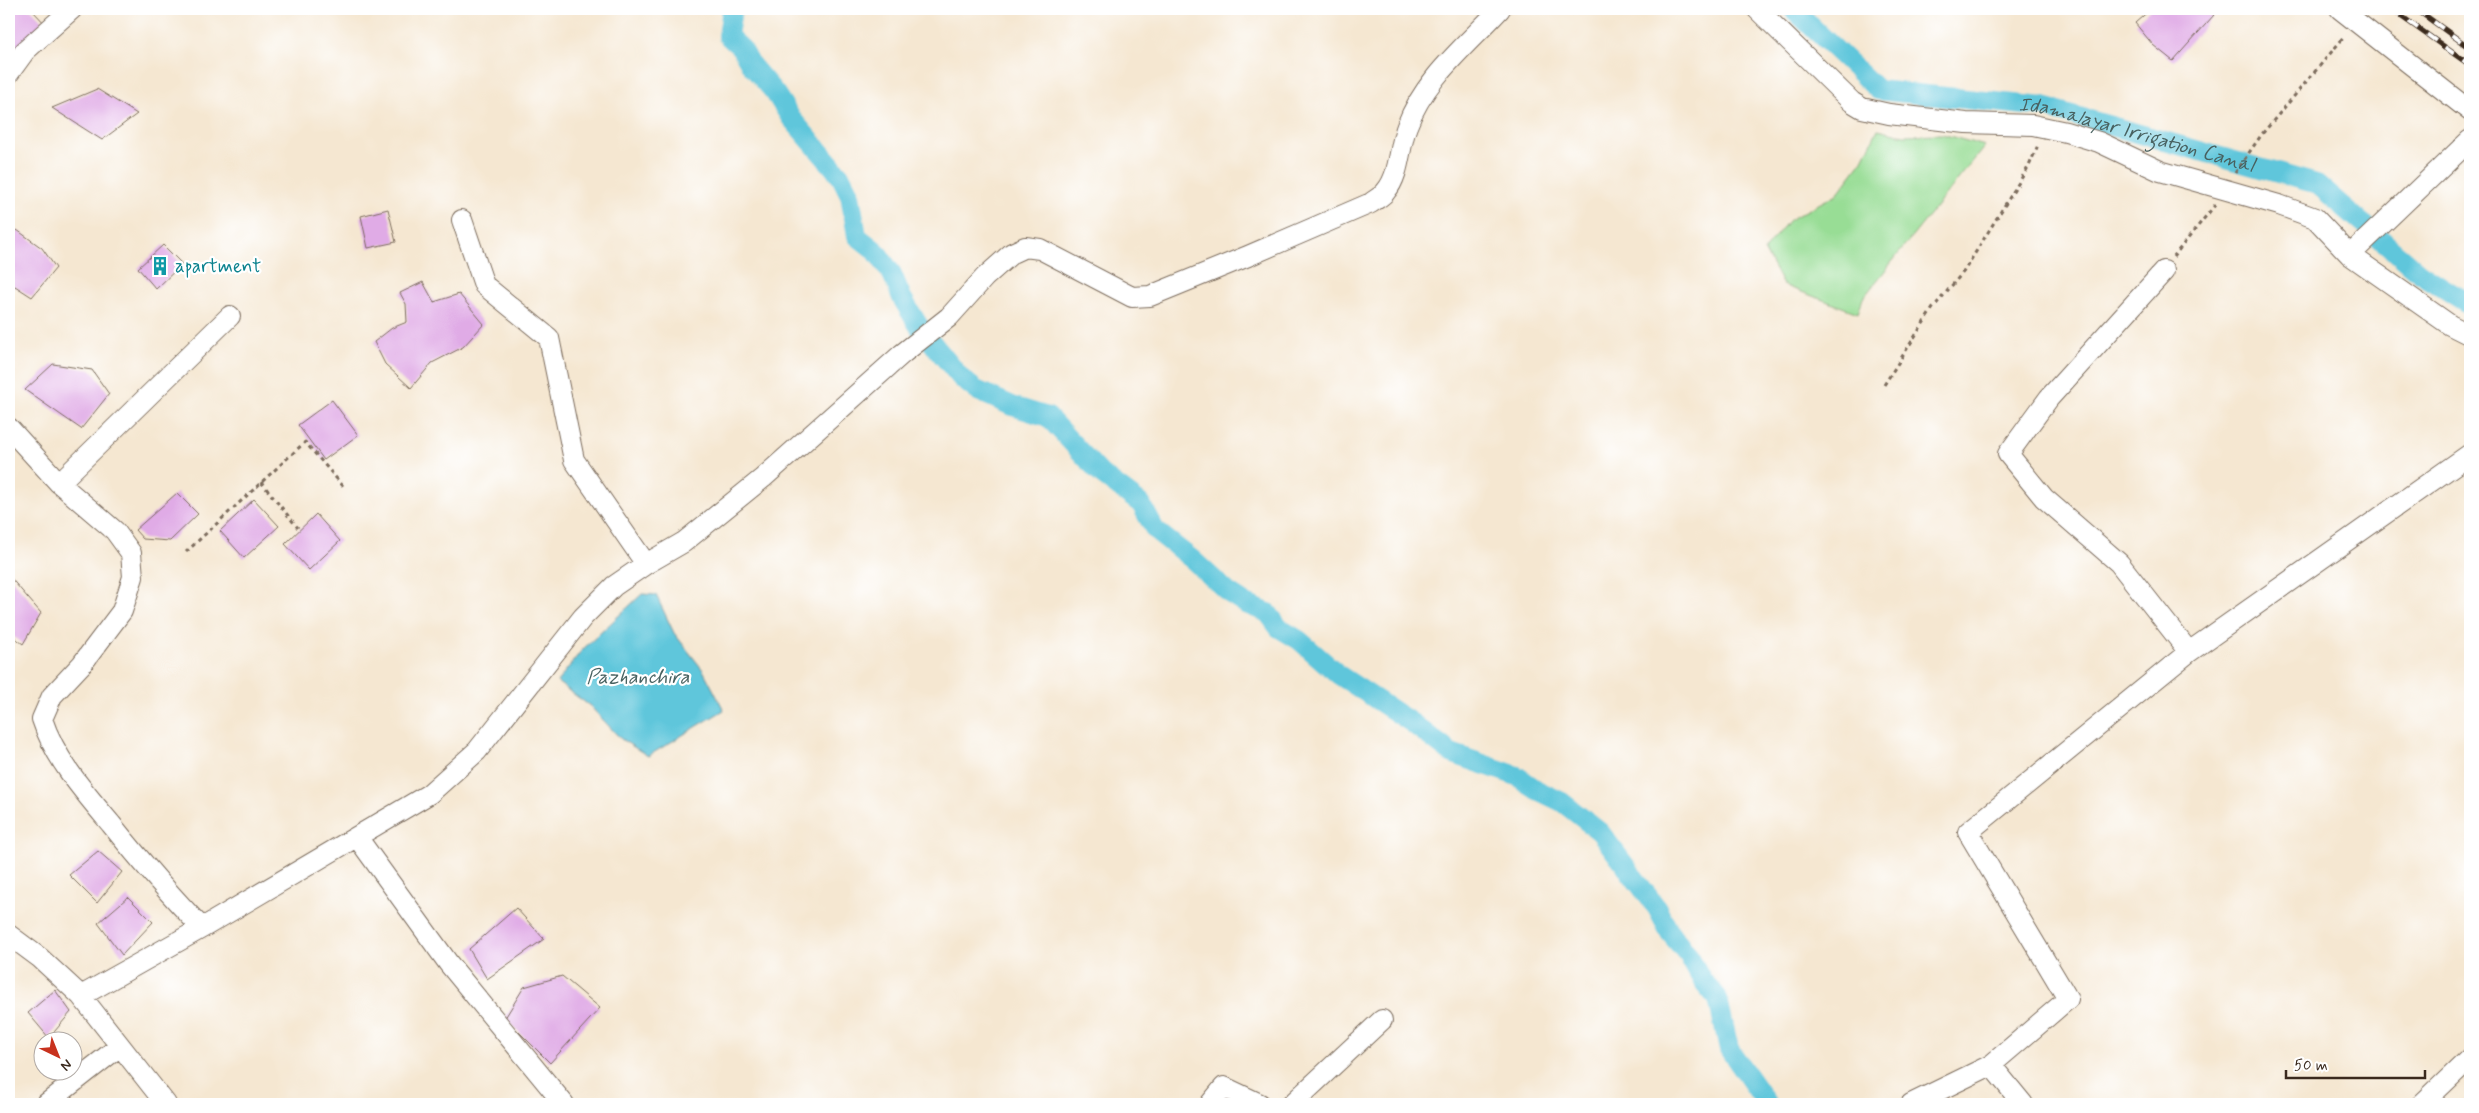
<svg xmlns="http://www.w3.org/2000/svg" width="2479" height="1113" viewBox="0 0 2479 1113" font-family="Mynerve,sans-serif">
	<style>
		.green { fill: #98dd95; stroke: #6a845a }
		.water { fill: #5fc6db; stroke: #4d787c }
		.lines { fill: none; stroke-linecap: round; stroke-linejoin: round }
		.canal { stroke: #5fc6db; stroke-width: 20 }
		.building { fill: #e0abe6 }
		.street-casing { stroke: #7c6c5d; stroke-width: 22 }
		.path { stroke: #7c6c5d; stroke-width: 3; stroke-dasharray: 4 4; stroke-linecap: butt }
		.street { stroke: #fff; stroke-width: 20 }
		.rail-casing { stroke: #3b2a1e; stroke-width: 5.5 }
		.rail { stroke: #fff; stroke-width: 4; stroke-dasharray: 11; stroke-linecap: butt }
		.labels { text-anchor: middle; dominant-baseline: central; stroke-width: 4.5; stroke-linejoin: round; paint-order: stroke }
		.culture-label { font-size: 19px; fill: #0d838f; stroke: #fff; text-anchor: start }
		.water-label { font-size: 20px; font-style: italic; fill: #486160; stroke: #fff }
	</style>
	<rect width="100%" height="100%" fill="#fff"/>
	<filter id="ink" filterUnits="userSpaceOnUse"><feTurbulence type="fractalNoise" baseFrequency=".02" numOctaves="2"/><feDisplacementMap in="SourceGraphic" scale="10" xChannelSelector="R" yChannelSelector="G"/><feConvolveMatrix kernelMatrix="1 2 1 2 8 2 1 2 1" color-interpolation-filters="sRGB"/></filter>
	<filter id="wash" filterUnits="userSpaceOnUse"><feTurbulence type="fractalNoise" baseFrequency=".0096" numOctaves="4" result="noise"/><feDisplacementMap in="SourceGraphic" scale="20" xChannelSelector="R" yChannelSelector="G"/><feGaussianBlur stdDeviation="1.12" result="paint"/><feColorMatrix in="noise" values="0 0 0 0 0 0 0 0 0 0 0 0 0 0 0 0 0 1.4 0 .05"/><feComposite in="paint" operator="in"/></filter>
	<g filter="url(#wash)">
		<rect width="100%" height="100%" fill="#f5e7d1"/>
		<path class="green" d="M 1878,129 L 1904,135 L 1942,134 L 1985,146 L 1863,298 L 1858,313 L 1783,285 L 1764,250 L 1789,220 L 1837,194 L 1863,160 Z"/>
		<path class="water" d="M 642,594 L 656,595 L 674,633 L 703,670 L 724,710 L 648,756 L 621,739 L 590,706 L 557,682 L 582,650 Z"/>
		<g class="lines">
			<g class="canal">
				<path d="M 732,9 L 728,36 L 742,49 L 751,65 L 775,93 L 791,118 L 840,175 L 850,195 L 857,236 L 876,251 L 892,274 L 902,298 L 920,328 L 961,378 L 976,390 L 1012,406 L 1048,417 L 1101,474 L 1141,504 L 1155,530 L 1193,560 L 1229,593 L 1246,604 L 1268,613 L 1279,628 L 1299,640 L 1339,675 L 1412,723 L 1451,753 L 1517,776 L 1537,790 L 1562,802 L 1600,832 L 1657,908 L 1670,933 L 1689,956 L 1702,980 L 1718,999 L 1729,1049 L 1767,1104"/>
				<path id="s1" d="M 1793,9 L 1878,90 L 2044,107 L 2317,184 L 2420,273 L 2470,305"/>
			</g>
		</g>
		<g id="blocks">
			<path class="building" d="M 9,9 L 31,9 L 50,29 L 15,59 L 9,53 Z
				M 2151,9 L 2205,9 L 2214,15 L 2173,61 L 2153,45 L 2135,23 Z
				M 97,89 L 137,114 L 102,140 L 52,108 Z
				M 388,209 L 396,242 L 368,248 L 361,216 Z
				M 17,230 L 42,248 L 56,268 L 32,297 L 15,286 L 9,291 L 9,235 Z
				M 163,245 L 182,264 L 156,289 L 138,268 Z
				M 423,282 L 434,302 L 459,294 L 484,324 L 463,347 L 432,363 L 411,388 L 385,364 L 374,342 L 392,328 L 407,322 L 406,304 L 400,293 Z
				M 53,364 L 92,370 L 109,394 L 81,429 L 25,390 Z
				M 332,400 L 358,435 L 324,460 L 298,425 Z
				M 177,493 L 198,514 L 170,541 L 143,539 L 135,530 Z
				M 254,499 L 279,526 L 244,558 L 220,531 Z
				M 316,514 L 340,541 L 309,570 L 285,544 Z
				M 9,576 L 41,613 L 23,644 L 9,633 Z
				M 98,851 L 122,872 L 97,903 L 69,875 Z
				M 128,897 L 153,922 L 122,955 L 98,923 Z
				M 516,908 L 544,939 L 487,979 L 469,949 Z
				M 562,976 L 600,1008 L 550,1063 L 505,1018 L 524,987 Z
				M 55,990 L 71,1012 L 49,1038 L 28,1013 Z"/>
		</g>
	</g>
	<g filter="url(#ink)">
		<use href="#blocks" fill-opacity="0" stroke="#7c6c5d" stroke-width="1"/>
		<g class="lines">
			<g class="street-casing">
				<path id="street" d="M 1757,9 L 1852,102 L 1862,108 L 1889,114 L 1966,123 L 2033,125 L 2066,132 L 2099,142 L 2160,171 L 2279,205 L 2315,218 L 2350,255 L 2450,325 L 2470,335
					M 2340,9 L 2470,111
					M 9,73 L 25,51 L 72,9
					M 462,220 L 484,285 L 549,338 L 574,460 L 646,564
					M 2350,255 L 2470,140
					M 2164,271 L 2049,398 L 2008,454 L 2044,498 L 2119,563 L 2189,652
					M 9,428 L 59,483 L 115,531 L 131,553 L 133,577 L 122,611 L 82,664 L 52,696 L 42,719 C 55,759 84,792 111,824 C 140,860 170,895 202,928
					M 59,483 L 230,316
					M 357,837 L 449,964 L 564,1104
					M 9,935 L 40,958 L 81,996 L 202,928 L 429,794 L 477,751 L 583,617 L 614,586 L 646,564 L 684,542 L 763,478 L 902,354 L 949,317 L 985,277 L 1012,253 L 1025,247 L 1040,249 L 1132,297 L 1150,296 L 1248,256 L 1371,203 C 1376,199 1383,196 1386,191 C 1400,175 1399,146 1407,126 C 1424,79 1467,45 1500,9
					M 81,996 L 166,1104
					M 1991,1065 L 2023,1104
					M 46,1104 L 120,1046
					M 1210,1104 L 1224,1087 L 1260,1104
					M 1292,1104 L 1382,1020
					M 1911,1104 L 1991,1065 L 2068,999 L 1968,832 L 2189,652 L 2470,454
					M 2422,1104 L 2470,1058"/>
			</g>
			<path class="path" d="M 2235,173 L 2262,134 L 2345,36
				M 2173,257 L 2215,205
				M 1884,385 L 1933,308 L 1964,271 L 2029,166 L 2038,145
				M 261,482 L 298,528
				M 186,552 L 305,442 L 343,486"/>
			<use href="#street" class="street"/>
			<g class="rail-casing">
				<path id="rail" d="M 2391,9 L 2470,65
					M 2416,9 L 2470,48"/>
			</g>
			<use href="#rail" class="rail"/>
		</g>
	</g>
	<defs>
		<g id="building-bare" transform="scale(1.5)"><path d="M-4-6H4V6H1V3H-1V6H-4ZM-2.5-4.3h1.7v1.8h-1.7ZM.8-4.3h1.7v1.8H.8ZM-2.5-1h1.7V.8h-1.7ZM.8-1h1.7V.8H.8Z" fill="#0f9aa8" stroke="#fff" stroke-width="2.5" paint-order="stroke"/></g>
	</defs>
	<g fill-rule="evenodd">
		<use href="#building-bare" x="160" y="266"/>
	</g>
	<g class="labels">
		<g class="culture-label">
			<text x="175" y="266">apartment</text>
		</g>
		<g class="water-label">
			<text stroke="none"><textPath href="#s1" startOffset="381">Idamalayar Irrigation Canal</textPath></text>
			<text x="638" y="677">Pazhanchira</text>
		</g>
	</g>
	<rect width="2479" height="1113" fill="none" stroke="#fff" stroke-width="30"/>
	<g transform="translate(58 1056) rotate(137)"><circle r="24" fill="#ffffff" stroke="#b1aaa5"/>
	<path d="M0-4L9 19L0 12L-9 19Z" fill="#c8321e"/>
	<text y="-8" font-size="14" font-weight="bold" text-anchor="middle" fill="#3b2a1e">N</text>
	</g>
	<path d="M2286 1070v8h139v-8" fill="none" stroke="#3b2a1e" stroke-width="2.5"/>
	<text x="2294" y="1070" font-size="15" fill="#3b2a1e" stroke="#ffffff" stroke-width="4" paint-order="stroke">50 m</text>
</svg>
